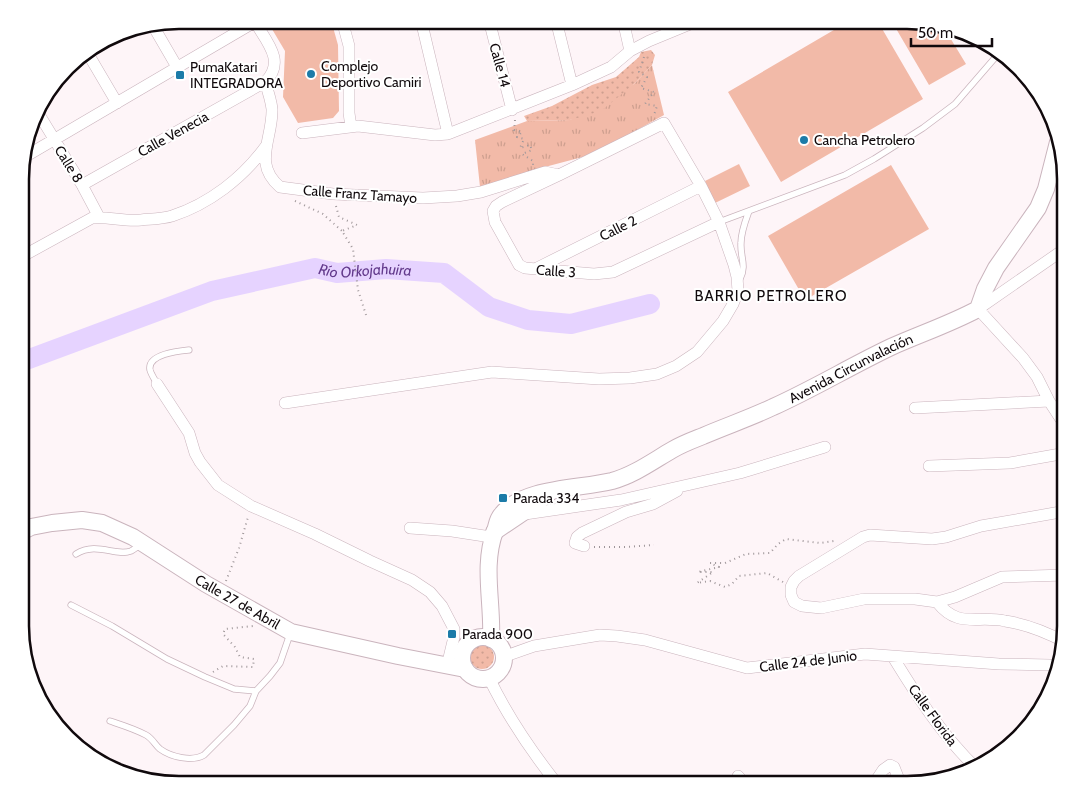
<svg xmlns="http://www.w3.org/2000/svg" width="1086" height="805" viewBox="0 0 1086 805" font-family="Cabin,sans-serif">
	<style>
		.grass { fill: url(#grass-tufts) }
		.park { fill: url(#park-dots) }
		.garden { fill: #f2baa8 }
		.lines { fill: none; stroke-linecap: round; stroke-linejoin: round }
		.river { stroke: #e6d3ff; stroke-width: 20 }
		.lane-casing { stroke: #cab4bd; stroke-width: 7 }
		.street-casing { stroke: #cab4bd; stroke-width: 12 }
		.secondary-casing { stroke: #cab4bd; stroke-width: 18 }
		.path { stroke: #9f979a; stroke-width: 2; stroke-dasharray: 1 4; stroke-linecap: butt }
		.lane { stroke: #fff; stroke-width: 5.5 }
		.street { stroke: #fff; stroke-width: 11 }
		.secondary { stroke: #fff; stroke-width: 16 }
		.poi-dot { fill: #1c7ba8; stroke: #fff; stroke-width: 2 }
		.labels { text-anchor: middle; dominant-baseline: central; stroke-width: 4; stroke-linejoin: round; paint-order: stroke }
		.street-label { font-size: 14px; fill: #10090c; stroke: #fff }
		.poi-label { font-size: 14px; fill: #10090c; stroke: #fff; text-anchor: start }
		.water-label { font-size: 15px; font-style: italic; fill: #633a8c; stroke: #fff }
		.neighbourhood-label { font-size: 15px; letter-spacing: 1px; fill: #10090c; stroke: #fff }
		.rim { fill: none; stroke: #10090c; stroke-width: 2.5 }
	</style>
	<defs>
		<pattern id="grass-tufts" width="24" height="20" patternUnits="userSpaceOnUse" patternTransform="scale(1.25)"><rect width="24" height="20" fill="#f2baa8"/><path d="M3 7l-1-3M5 7V3M7 7l1-3M15 17l-1-3M17 17v-4M19 17l1-3" fill="none" stroke="#ce9f8f"/></pattern>
		<pattern id="park-dots" width="8" height="8" patternUnits="userSpaceOnUse" patternTransform="scale(1.25)"><rect width="8" height="8" fill="#f2baa8"/><path d="M2 2h.1M6 6h.1" fill="none" stroke="#ce9f8f" stroke-width="1.8" stroke-linecap="round"/></pattern>
	</defs>
	<rect width="100%" height="100%" fill="#fef5f8"/>
	<path class="grass" d="M 652,65 L 664,115 L 594,154 L 541,168 L 480,187 L 475,140 L 527,121 L 570,120 L 634,84 Z"/>
	<path class="park" d="M 651,50 L 655,55 L 652,65 L 634,84 L 601,111 L 570,120 L 527,121 L 524,116 L 552,106 L 592,85 L 616,77 L 639,57 L 641,52 Z
		M470 657a12 12 0 1 1 24 0a12 12 0 1 1-24 0Z"/>
	<path class="garden" d="M 276,20 L 331,20 L 338,45 L 339,111 L 333,118 L 298,123 L 283,97 L 285,51 L 269,24 Z
		M 851,20 L 877,20 L 923,99 L 781,182 L 728,92 Z
		M 891,20 L 918,20 L 943,26 L 966,64 L 929,85 Z
		M 739,164 L 750,186 L 715,203 L 705,181 Z
		M 891,165 L 929,229 L 805,300 L 768,236 Z"/>
	<g class="lines">
		<path class="river" id="s1" d="M 21,362 L 212,291 L 315,268 L 337,273 L 386,269 L 444,273 L 489,307 L 528,320 L 571,324 L 650,304"/>
		<g class="lane-casing">
			<path id="lane" d="M 719,222 L 845,175 L 874,159 L 923,128 L 955,104 L 1000,52
				M 740,279 C 747,265 740,257 741,243 C 741,232 745,222 749,211
				M 157,384 C 155,380 151,374 150,370 C 147,354 179,351 189,350
				M 76,554 C 97,541 115,557 131,551 C 135,549 138,546 142,544
				M 71,605 L 112,626 L 167,659 L 205,677 L 234,689 L 256,691
				M 110,721 C 122,725 135,729 146,735 C 153,739 155,745 160,749 C 171,757 192,762 204,755 L 234,725 L 250,706 L 256,691 L 270,676 L 280,663 L 290,634"/>
		</g>
		<g class="street-casing">
			<path id="street" d="M 231,20 L 238,31
				M 342,20 L 349,46 L 349,113 L 351,127
				M 421,20 L 448,134
				M 489,20 L 512,110
				M 556,20 L 572,85
				M 623,20 L 630,51
				M 152,24 L 177,67
				M 87,52 L 117,103
				M 265,82 C 268,91 271,100 272,109 C 273,139 252,163 280,187 L 333,194 L 423,198 L 457,196 L 481,192 L 545,172 L 559,175 L 664,123 L 701,186 L 719,222 L 734,265 L 737,277 L 738,291 L 733,304 L 723,321 L 697,352 L 676,366 L 657,374 L 630,378 L 599,379 L 492,372 L 285,403
				M 37,111 L 82,185 L 99,217
				M 302,133 L 358,126 L 435,135 L 448,134 L 572,85 L 611,67 L 630,51 L 649,41 L 700,20
				M 21,159 L 258,20
				M 559,175 L 502,202 L 496,206 L 493,211 L 495,222 L 519,265 L 525,268 L 594,274 L 613,272 L 719,222
				M 82,185 L 265,82 C 286,62 267,42 255,22
				M 21,257 L 92,218 C 108,216 124,222 141,220 C 151,219 162,219 172,216 C 209,204 243,178 266,146
				M 535,269 L 701,186
				M 157,384 L 189,433 L 195,453 L 200,462 L 218,485 L 251,506 L 315,534 L 370,561 L 412,580 L 430,592 L 442,606 L 454,629 L 454,637 L 447,666
				M 915,408 L 1049,401
				M 1066,427 L 1049,401 L 1037,377 L 1023,358 L 978,309 L 1066,248
				M 929,466 L 1010,463 L 1066,453
				M 525,514 L 621,500 L 740,473 L 825,447
				M 410,528 L 452,531 L 491,537
				M 584,546 L 575,543 L 577,537 L 582,533 L 626,512 L 653,504 L 677,491
				M 937,602 L 955,597 L 1002,577 L 1066,575
				M 1065,642 C 1046,632 1026,624 1005,621 C 977,615 958,629 937,602 L 915,599 L 864,599 L 821,608 L 802,606 L 794,602 L 791,595 L 791,587 L 794,581 L 799,576 L 863,537 L 870,535 L 932,539 L 946,537 L 981,526 L 1066,511
				M 503,657 L 534,646 L 600,635 L 617,636 L 645,640 L 747,668 L 865,654 L 999,664 L 1050,665 L 1059,667
				M 893,657 C 918,698 943,736 977,769
				M 489,678 C 508,717 531,751 558,785
				M 738,776 L 746,785
				M 873,785 L 883,770 L 890,765 L 894,767 L 901,785"/>
		</g>
		<g class="secondary-casing">
			<g id="secondary">
				<path id="s2" d="M 21,532 L 31,527 L 52,523 L 82,520 L 102,523 L 133,537 L 206,584 L 291,632 L 398,656 L 465,669"/>
				<path d="M 494,532 L 534,505 L 550,492"/>
				<circle cx="483" cy="658" r="21"/>
				<path id="s3" d="M 491,639 C 493,603 482,566 495,531 C 497,525 497,519 502,514 C 524,487 579,489 612,481 C 634,475 653,461 672,450 C 682,444 693,440 703,436 C 726,426 750,418 773,407 C 813,389 851,366 891,347 C 920,334 950,324 978,309 L 985,289 L 996,268 L 1038,208 L 1046,189 L 1058,142"/>
			</g>
		</g>
		<path class="path" d="M 644,57 L 639,72 L 647,77 L 641,88 L 654,92 L 645,104 L 657,106 L 654,115
			M 515,120 L 514,130 L 522,132 L 517,137 L 524,139 L 520,148 L 530,145 L 532,150 L 522,154 L 533,161 L 533,165
			M 295,201 L 323,214 L 342,231
			M 336,206 L 339,217 L 357,225 L 342,231 L 353,249 L 358,290 L 366,315
			M 594,547 L 626,547 L 654,545
			M 226,581 L 239,548 L 248,517
			M 783,582 L 767,573 L 739,576 L 732,584 L 725,587 L 710,581 L 697,583 L 713,572 L 698,572 L 719,567 L 710,563 L 725,563 L 746,554 L 770,553 L 778,544 L 786,539 L 820,543 L 834,541
			M 20,598 L 23,602 L 24,601 L 26,602 L 24,604 L 25,605 L 27,604 L 29,605 L 27,607 L 28,608
			M 213,672 L 223,666 L 253,667 L 254,659 L 240,657 L 235,647 L 223,634 L 225,629 L 253,626"/>
		<use href="#lane" class="lane"/>
		<use href="#street" class="street"/>
		<use href="#secondary" class="secondary"/>
	</g>
	<g class="poi-dot">
		<circle cx="311" cy="74" r="5"/>
		<rect x="175" y="70" width="10" height="10" rx="2.5"/>
		<circle cx="804" cy="140" r="5"/>
		<rect x="498" y="493" width="10" height="10" rx="2.5"/>
		<rect x="447" y="629" width="10" height="10" rx="2.5"/>
	</g>
	<g class="labels">
		<g class="street-label">
			<text transform="translate(500 65) rotate(75)">Calle 14</text>
			<text transform="translate(173 134) rotate(-29)">Calle Venecia</text>
			<text transform="translate(69 164) rotate(58)">Calle 8</text>
			<text transform="translate(360 194) rotate(4)">Calle Franz Tamayo</text>
			<text transform="translate(618 228) rotate(-26)">Calle 2</text>
			<text transform="translate(556 271) rotate(4)">Calle 3</text>
			<text stroke="none"><textPath href="#s3" startOffset="509">Avenida Circunvalación</textPath></text>
			<text stroke="none"><textPath href="#s2" startOffset="240">Calle 27 de Abril</textPath></text>
			<text transform="translate(808 661) rotate(-7)">Calle 24 de Junio</text>
			<text transform="translate(933 715) rotate(54)">Calle Florida</text>
		</g>
		<g class="poi-label">
			<text x="321" y="66">Complejo<tspan x="321" dy="16">Deportivo Camiri</tspan></text>
			<text x="190" y="67">PumaKatari<tspan x="190" dy="16">INTEGRADORA</tspan></text>
			<text x="814" y="140">Cancha Petrolero</text>
			<text x="513" y="498">Parada 334</text>
			<text x="462" y="634">Parada 900</text>
		</g>
		<g class="water-label">
			<text stroke="none"><textPath href="#s1" startOffset="360">Río Orkojahuira</textPath></text>
		</g>
		<g class="neighbourhood-label">
			<text x="771" y="296">BARRIO PETROLERO</text>
		</g>
	</g>
	<path d="M0 0H1086V805H0ZM179 29H907A150 150 0 0 1 1057 179V626A150 150 0 0 1 907 776H179A150 150 0 0 1 29 626V179A150 150 0 0 1 179 29Z" fill="#fff" fill-rule="evenodd"/>
	<path class="rim" d="M179 29H907A150 150 0 0 1 1057 179V626A150 150 0 0 1 907 776H179A150 150 0 0 1 29 626V179A150 150 0 0 1 179 29Z"/>
	<path d="M911 38v8h81v-8" fill="none" stroke="#10090c" stroke-width="2.5"/>
	<text x="918" y="38" font-size="15" fill="#10090c" stroke="#ffffff" stroke-width="4" paint-order="stroke">50 m</text>
</svg>
